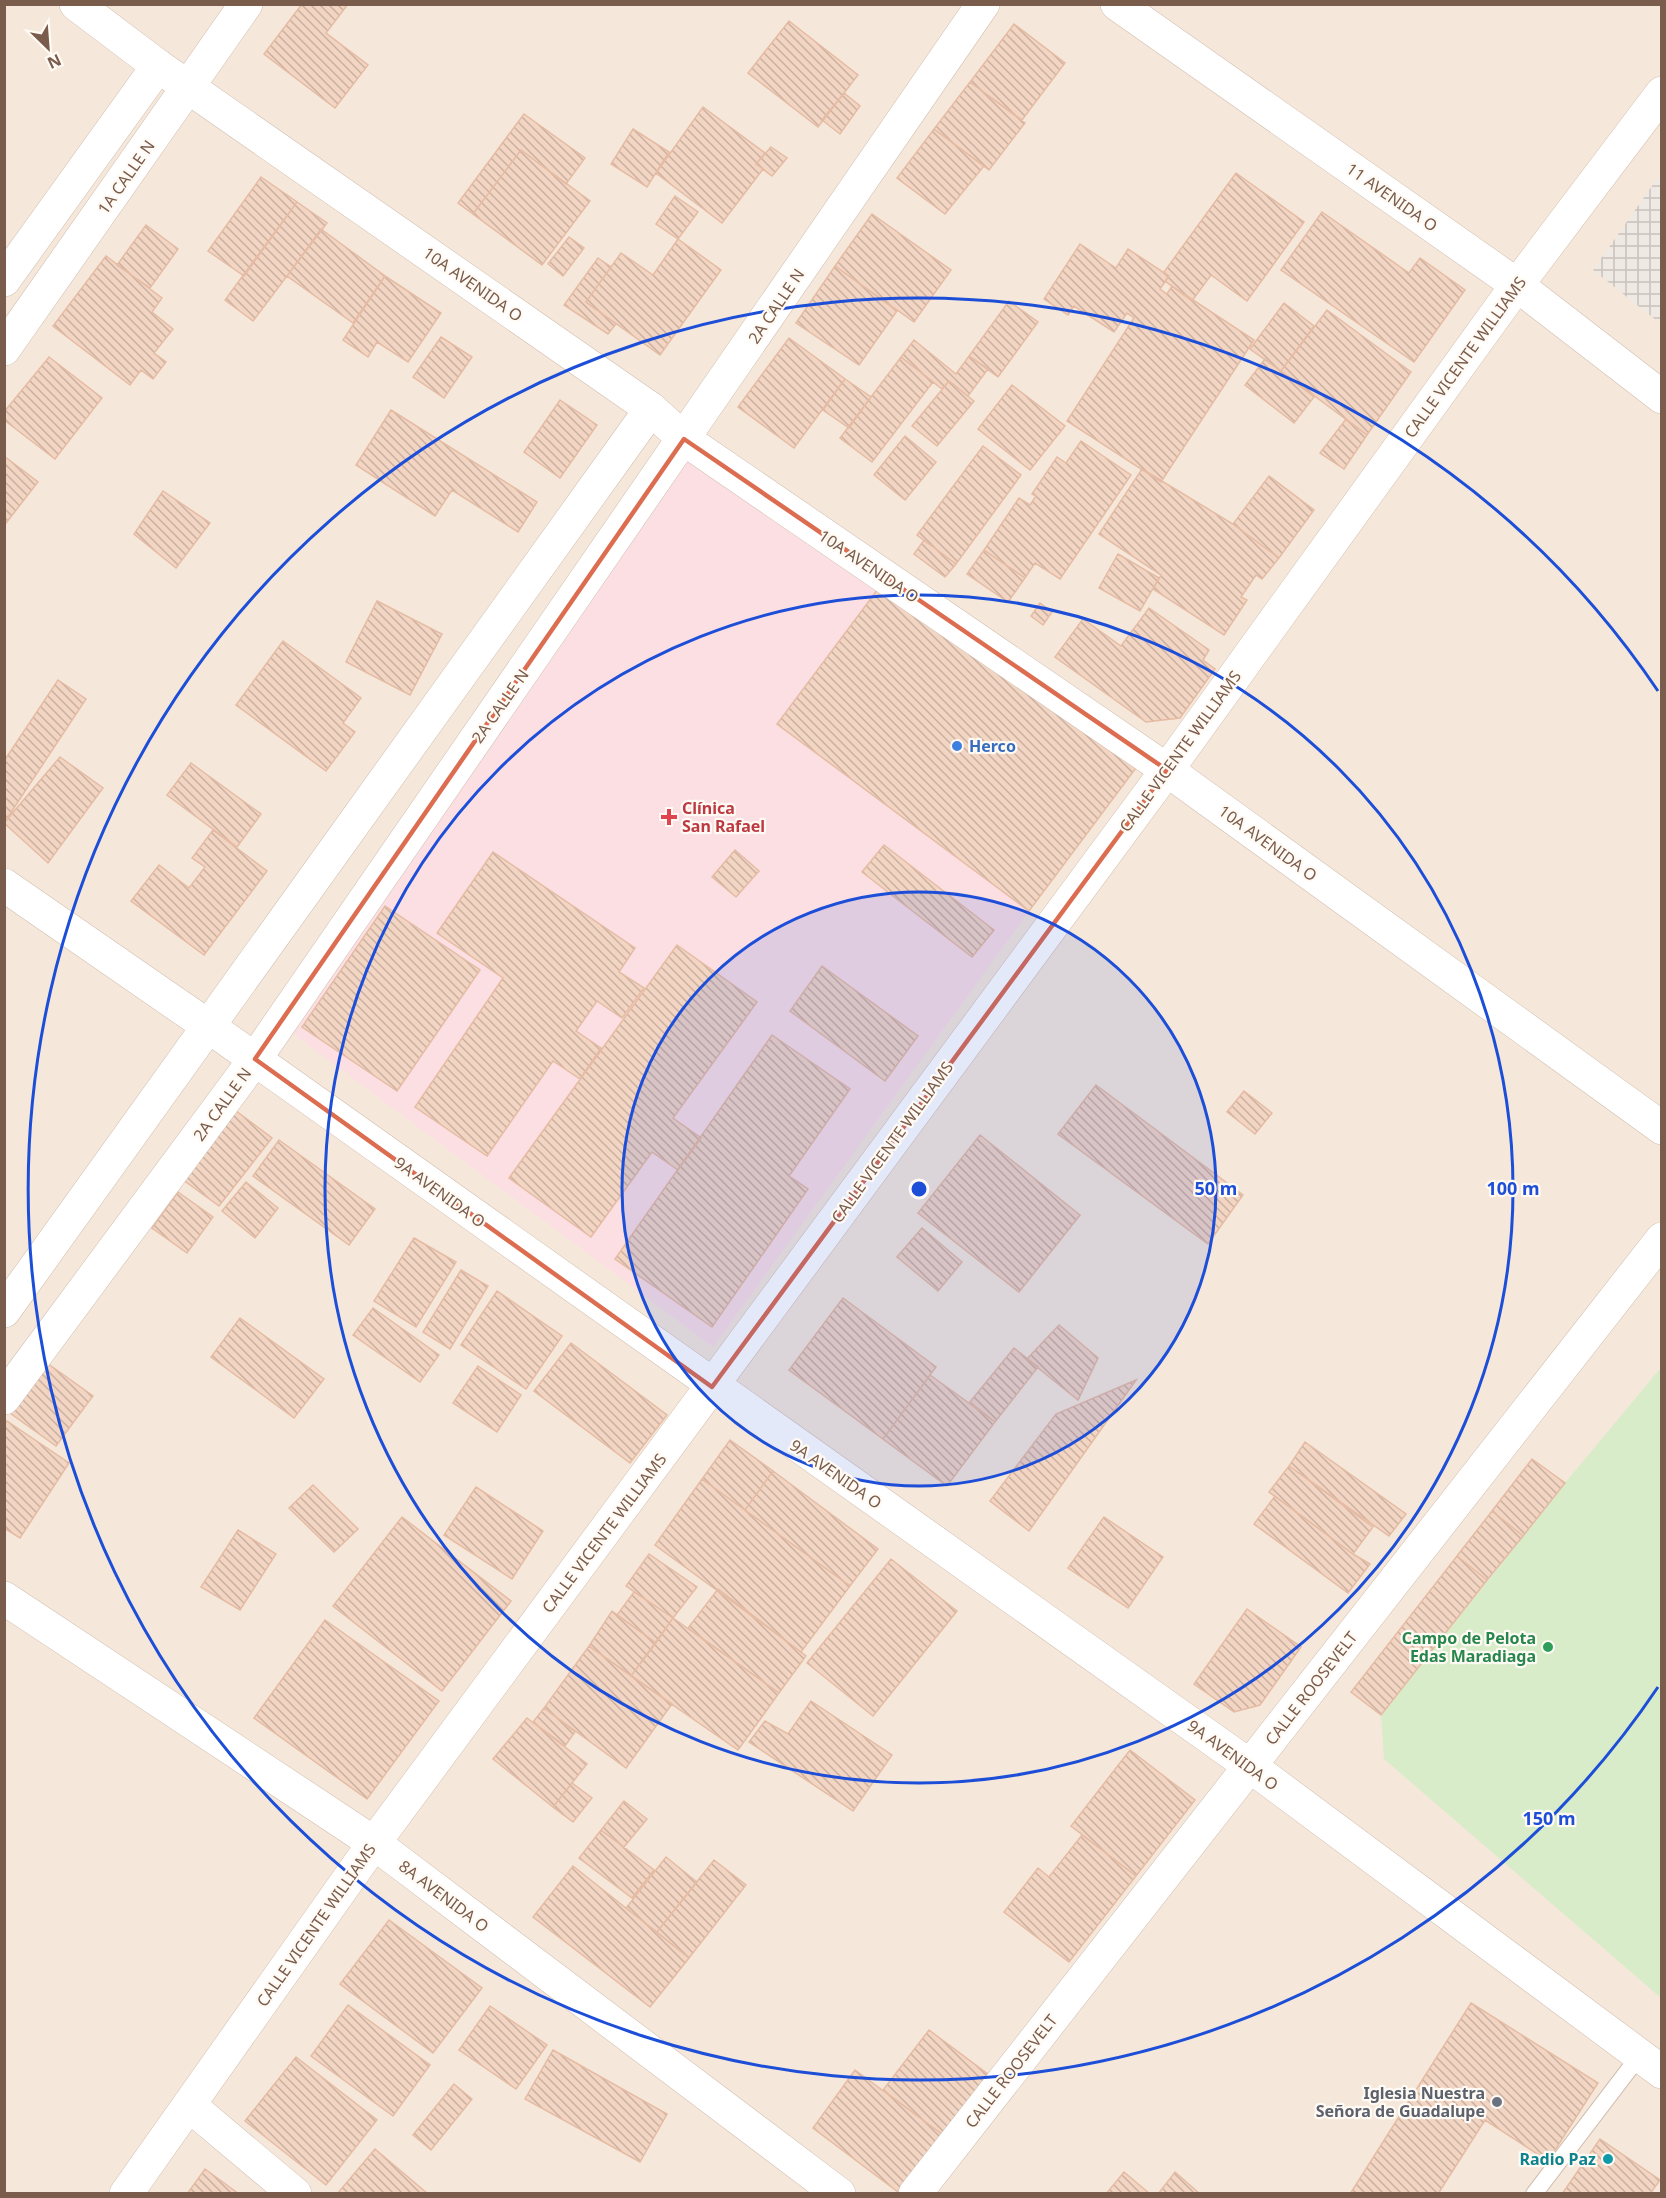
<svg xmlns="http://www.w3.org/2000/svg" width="1666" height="2198" viewBox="0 0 1666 2198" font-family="'Noto Sans',sans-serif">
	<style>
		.residential { fill: #f5e8da }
		.industrial { fill: url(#industrial-grid) }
		.medical { fill: #fbdfe3 }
		.green { fill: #d8ecc9 }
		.building { fill: url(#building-back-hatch); stroke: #e6bba3; stroke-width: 1.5 }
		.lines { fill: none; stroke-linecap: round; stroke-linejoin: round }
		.service-casing { stroke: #d1beb0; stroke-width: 18 }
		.minor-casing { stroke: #d1beb0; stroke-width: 34 }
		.tertiary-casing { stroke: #d1beb0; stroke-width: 34 }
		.secondary-casing { stroke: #d6c0b0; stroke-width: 34 }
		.service { stroke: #fff; stroke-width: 16 }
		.minor { stroke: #fff; stroke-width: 33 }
		.tertiary { stroke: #fff; stroke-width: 33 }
		.secondary { stroke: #fff; stroke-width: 33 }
		.marked { fill: none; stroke: #dc6d51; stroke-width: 4.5; stroke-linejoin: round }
		.ring { fill: none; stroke: #1d4ed8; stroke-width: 3 }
		.shop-dot { fill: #3f7fe0; stroke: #fffaf3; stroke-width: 2 }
		.health-dot { fill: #e0444e; stroke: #fffaf3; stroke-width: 2 }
		.leisure-dot { fill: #2e9e5b; stroke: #fffaf3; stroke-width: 2 }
		.worship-dot { fill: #6b7280; stroke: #fffaf3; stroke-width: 2 }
		.culture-dot { fill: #0f9aa8; stroke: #fffaf3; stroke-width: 2 }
		.labels { text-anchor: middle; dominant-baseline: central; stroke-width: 4.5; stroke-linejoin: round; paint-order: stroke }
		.street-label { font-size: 16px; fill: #7a5c4d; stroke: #fffaf3 }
		.shop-label { font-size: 16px; font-weight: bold; fill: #366cbe; stroke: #fffaf3; text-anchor: start }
		.health-label { font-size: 16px; font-weight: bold; fill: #be3a42; stroke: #fffaf3; text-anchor: start }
		.leisure-label { font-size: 16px; font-weight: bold; fill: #27864d; stroke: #fffaf3; text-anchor: end }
		.worship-label { font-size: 16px; font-weight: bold; fill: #5b616d; stroke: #fffaf3; text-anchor: end }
		.culture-label { font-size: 16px; font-weight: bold; fill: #0d838f; stroke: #fffaf3; text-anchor: end }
		.centre { fill: #1d4ed8; stroke: #fffaf3; stroke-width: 3 }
		.ring-label { font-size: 18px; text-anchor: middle; font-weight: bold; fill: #1d4ed8; stroke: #fffaf3; stroke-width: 4.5; stroke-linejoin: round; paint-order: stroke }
	</style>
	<defs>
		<pattern id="industrial-grid" width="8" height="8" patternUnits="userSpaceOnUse" patternTransform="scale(1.5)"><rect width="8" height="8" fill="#efe9e4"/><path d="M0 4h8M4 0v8" fill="none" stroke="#c7c0bb"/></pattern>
		<pattern id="building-back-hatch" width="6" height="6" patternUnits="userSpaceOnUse" patternTransform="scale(1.5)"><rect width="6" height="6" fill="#f3d5c3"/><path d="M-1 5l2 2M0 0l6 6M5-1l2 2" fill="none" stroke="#cab0a1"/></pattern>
	</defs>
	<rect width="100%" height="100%" fill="#fdf6ec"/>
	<path class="residential" d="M 5,5 L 1661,5 L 1661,2193 L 5,2194 Z"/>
	<path class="industrial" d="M 1661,173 L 1661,324 L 1593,270 Z"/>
	<path class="medical" d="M 691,450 L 884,581 L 777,724 L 1029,911 L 713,1347 L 288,1030 Z"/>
	<path class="green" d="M 1659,1370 L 1662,1372 L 1661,1998 L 1384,1759 L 1381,1715 L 1565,1483 Z"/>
	<path class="building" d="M 302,4 L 348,4 L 326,33 L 368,65 L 335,108 L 264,54 Z
		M 789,21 L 858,75 L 818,127 L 748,73 Z
		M 1014,24 L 1065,63 L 1022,120 L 970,82 Z
		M 970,82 L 1025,123 L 989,170 L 934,129 Z
		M 844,93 L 860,106 L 840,134 L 822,120 Z
		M 703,107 L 765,153 L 756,164 L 763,169 L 722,223 L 656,173 Z
		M 524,114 L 585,158 L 566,184 L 521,150 L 473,214 L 458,203 Z
		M 633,129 L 669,152 L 647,187 L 611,164 Z
		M 934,129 L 984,166 L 945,214 L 897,178 Z
		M 771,147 L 787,158 L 772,176 L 756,164 Z
		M 521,150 L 590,201 L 542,265 L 473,214 Z
		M 1236,173 L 1304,222 L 1247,301 L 1211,275 L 1192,301 L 1165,281 L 1169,276 L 1164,272 Z
		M 261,177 L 297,202 L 244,276 L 208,251 Z
		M 675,196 L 698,212 L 678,239 L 656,224 Z
		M 297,202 L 327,223 L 253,321 L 225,300 Z
		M 1322,212 L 1409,273 L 1420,258 L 1465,290 L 1414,362 L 1281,270 Z
		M 872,214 L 951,270 L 914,322 L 835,266 Z
		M 146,225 L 178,249 L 150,288 L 117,265 Z
		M 321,229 L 385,276 L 353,323 L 287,276 Z
		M 569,237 L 584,248 L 563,276 L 548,264 Z
		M 678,239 L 721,270 L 660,355 L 586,302 L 621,253 L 653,275 Z
		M 1080,244 L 1116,268 L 1128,249 L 1169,276 L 1160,289 L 1167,294 L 1172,286 L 1254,340 L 1161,482 L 1067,421 L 1134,318 L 1127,313 L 1114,332 L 1074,306 L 1068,315 L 1044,299 Z
		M 106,256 L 162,298 L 152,312 L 173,329 L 154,353 L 166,362 L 153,379 L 141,370 L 130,385 L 53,326 Z
		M 598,258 L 611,267 L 586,302 L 616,324 L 608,334 L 564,305 Z
		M 835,266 L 897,311 L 859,365 L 796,323 Z
		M 385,276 L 441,313 L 408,362 L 377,342 L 368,357 L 343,340 Z
		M 1009,301 L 1038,322 L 998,377 L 969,356 Z
		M 1284,303 L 1314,326 L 1281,371 L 1250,349 Z
		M 1327,310 L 1411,372 L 1367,435 L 1281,371 Z
		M 441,337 L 472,357 L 444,398 L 413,377 Z
		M 789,338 L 845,379 L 794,448 L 738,407 Z
		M 914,340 L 956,374 L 969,356 L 988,369 L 968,396 L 949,381 L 942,389 L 901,357 Z
		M 49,357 L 102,398 L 55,459 L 4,420 L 4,412 Z
		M 901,357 L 933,382 L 872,462 L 840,438 Z
		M 1265,359 L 1314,397 L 1294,423 L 1245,385 Z
		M 845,379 L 871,397 L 849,428 L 823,410 Z
		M 949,381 L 974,401 L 937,446 L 912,426 Z
		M 1012,385 L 1065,426 L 1030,470 L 978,429 Z
		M 560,400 L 597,425 L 560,478 L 524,452 Z
		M 391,410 L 537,502 L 518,532 L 452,490 L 435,516 L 356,465 Z
		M 1346,419 L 1367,435 L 1344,469 L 1320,453 Z
		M 905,436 L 936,462 L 905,500 L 874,475 Z
		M 1081,441 L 1131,475 L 1060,579 L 1035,563 L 1025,578 L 984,550 L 1019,498 L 1030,505 L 1036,496 L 1032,494 L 1057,457 L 1066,463 Z
		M 983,446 L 1021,475 L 956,564 L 917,535 Z
		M 4,456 L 38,482 L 6,523 L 4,521 Z
		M 1142,469 L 1233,524 L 1279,558 L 1262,579 L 1256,575 L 1241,597 L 1247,600 L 1224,635 L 1153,589 L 1161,575 L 1099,534 Z
		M 1269,476 L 1314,510 L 1279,558 L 1233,524 Z
		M 163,491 L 210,523 L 176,568 L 134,534 Z
		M 924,540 L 956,564 L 945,577 L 914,554 Z
		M 984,550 L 1025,578 L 1008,602 L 967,574 Z
		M 1118,554 L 1159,578 L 1140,611 L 1099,588 Z
		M 884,581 L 1136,768 L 1029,911 L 777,724 Z
		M 377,601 L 442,634 L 410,695 L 346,662 Z
		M 1040,603 L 1052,612 L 1043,625 L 1031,616 Z
		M 1149,608 L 1209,650 L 1203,660 L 1215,669 L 1180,718 L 1146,722 L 1055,657 L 1083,619 L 1121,646 Z
		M 283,641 L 361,698 L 343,723 L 355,732 L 326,771 L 236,705 Z
		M 58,680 L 86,699 L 4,823 L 4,761 Z
		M 60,757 L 103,788 L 48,863 L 4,823 Z
		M 191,763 L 261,814 L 237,847 L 167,795 Z
		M 213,830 L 267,871 L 204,955 L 131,901 L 159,865 L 189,888 L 205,867 L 192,858 Z
		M 884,845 L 994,930 L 972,957 L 862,872 Z
		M 735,850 L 759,871 L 736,897 L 712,877 Z
		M 493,852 L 635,948 L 619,972 L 644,988 L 622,1018 L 597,1001 L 576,1031 L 601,1048 L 580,1079 L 553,1061 L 487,1156 L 415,1107 L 503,978 L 437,933 Z
		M 385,906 L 480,970 L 397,1091 L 302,1027 Z
		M 677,945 L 757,1002 L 673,1118 L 701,1138 L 678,1170 L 652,1152 L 591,1237 L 509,1178 Z
		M 822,966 L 918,1036 L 885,1081 L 790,1011 Z
		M 772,1035 L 850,1089 L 789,1176 L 808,1189 L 712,1327 L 615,1259 Z
		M 1096,1085 L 1243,1195 L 1208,1244 L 1058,1134 Z
		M 1244,1091 L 1272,1113 L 1255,1134 L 1227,1112 Z
		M 235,1110 L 272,1138 L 219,1206 L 182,1179 Z
		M 980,1135 L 1080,1215 L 1019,1292 L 918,1213 Z
		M 279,1140 L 375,1209 L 349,1245 L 253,1176 Z
		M 246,1182 L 278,1208 L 255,1238 L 222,1211 Z
		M 178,1192 L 213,1217 L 187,1253 L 152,1228 Z
		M 922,1228 L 962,1262 L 938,1291 L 897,1257 Z
		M 414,1238 L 456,1262 L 416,1327 L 374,1301 Z
		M 461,1270 L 488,1286 L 450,1349 L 423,1332 Z
		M 497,1291 L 562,1336 L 526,1389 L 461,1345 Z
		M 843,1298 L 936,1367 L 883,1439 L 789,1370 Z
		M 373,1308 L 439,1355 L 420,1382 L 353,1335 Z
		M 240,1318 L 324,1379 L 294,1418 L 211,1357 Z
		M 1059,1325 L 1098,1358 L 1078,1400 L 1027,1359 Z
		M 571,1343 L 667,1415 L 630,1463 L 534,1391 Z
		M 1014,1348 L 1038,1367 L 995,1422 L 970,1402 Z
		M 47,1363 L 93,1396 L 56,1446 L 10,1413 Z
		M 478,1366 L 521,1395 L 497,1432 L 453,1403 Z
		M 930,1375 L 995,1422 L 947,1486 L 883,1439 Z
		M 1136,1380 L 1029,1531 L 990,1501 L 1056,1414 Z
		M 7,1421 L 69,1463 L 20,1538 L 4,1528 L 4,1425 Z
		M 730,1440 L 773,1471 L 745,1510 L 702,1479 Z
		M 1305,1442 L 1406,1514 L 1389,1536 L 1289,1466 Z
		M 1532,1459 L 1565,1483 L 1523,1536 L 1492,1511 Z
		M 1289,1466 L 1373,1527 L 1353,1554 L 1269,1492 Z
		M 773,1471 L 878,1549 L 850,1586 L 745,1510 Z
		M 702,1479 L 850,1586 L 801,1652 L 655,1545 Z
		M 313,1485 L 358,1529 L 334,1552 L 289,1508 Z
		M 476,1487 L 543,1531 L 512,1579 L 444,1535 Z
		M 1275,1496 L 1353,1554 L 1370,1564 L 1348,1593 L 1254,1524 Z
		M 1492,1511 L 1523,1536 L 1487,1580 L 1457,1556 Z
		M 402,1517 L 511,1601 L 442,1691 L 333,1606 Z
		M 1104,1517 L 1163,1557 L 1128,1608 L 1068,1568 Z
		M 238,1530 L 276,1554 L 240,1610 L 201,1587 Z
		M 649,1554 L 697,1587 L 673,1618 L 626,1586 Z
		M 1457,1556 L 1487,1580 L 1381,1715 L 1351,1692 Z
		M 891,1559 L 957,1611 L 873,1716 L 807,1663 Z
		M 718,1589 L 806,1656 L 779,1693 L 688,1628 Z
		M 634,1592 L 673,1618 L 656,1643 L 617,1615 Z
		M 1247,1609 L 1301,1647 L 1260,1705 L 1234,1712 L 1194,1684 Z
		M 612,1611 L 656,1643 L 631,1676 L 589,1646 Z
		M 673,1618 L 779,1693 L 738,1750 L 631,1676 Z
		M 325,1620 L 439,1701 L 367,1799 L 254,1718 Z
		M 589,1646 L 672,1704 L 626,1768 L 544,1708 Z
		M 811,1701 L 892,1755 L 853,1811 L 749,1742 L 765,1721 L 788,1734 Z
		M 544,1708 L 575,1732 L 565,1746 L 533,1722 Z
		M 527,1718 L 587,1764 L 553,1807 L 493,1759 Z
		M 1130,1750 L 1195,1800 L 1136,1876 L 1071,1826 Z
		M 572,1783 L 592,1798 L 573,1822 L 553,1807 Z
		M 624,1801 L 647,1819 L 624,1847 L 601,1830 Z
		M 601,1830 L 654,1870 L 632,1898 L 579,1858 Z
		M 1082,1835 L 1136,1876 L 1069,1962 L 1004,1912 L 1038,1868 L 1049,1877 Z
		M 666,1857 L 697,1882 L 657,1932 L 626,1908 Z
		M 714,1860 L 746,1885 L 689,1958 L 657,1932 Z
		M 573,1866 L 689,1958 L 650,2007 L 533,1917 Z
		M 389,1920 L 482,1988 L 433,2053 L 340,1984 Z
		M 1471,2003 L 1598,2083 L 1548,2161 L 1485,2120 L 1438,2194 L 1350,2194 Z
		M 348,2005 L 430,2065 L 393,2116 L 311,2056 Z
		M 490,2006 L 547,2045 L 516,2089 L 459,2050 Z
		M 929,2030 L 989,2075 L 943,2135 L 883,2090 Z
		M 553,2050 L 667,2114 L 640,2162 L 525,2099 Z
		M 296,2057 L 377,2120 L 326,2185 L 245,2121 Z
		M 855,2070 L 943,2135 L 898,2192 L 813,2128 Z
		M 454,2084 L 472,2099 L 431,2150 L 413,2135 Z
		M 1600,2139 L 1660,2180 L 1650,2194 L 1562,2194 Z
		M 375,2149 L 428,2194 L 337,2194 Z
		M 205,2169 L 239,2194 L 187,2194 Z
		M 1124,2172 L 1150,2194 L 1106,2194 Z
		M 1175,2172 L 1200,2194 L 1158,2194 Z"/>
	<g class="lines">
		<g class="service-casing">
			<path id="service" d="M 1534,2194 L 1640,2055"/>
		</g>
		<g class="minor-casing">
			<path id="minor" d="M 1117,4 L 1517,285 L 1662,397
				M 4,280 L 158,66
				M 4,349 L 246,4
				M 1167,770 L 1662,1128
				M 4,885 L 208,1026 L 1250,1766 L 1662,2072
				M 4,1311 L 651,409
				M 4,1398 L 255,1059 L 983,4
				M 4,1598 L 374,1843 L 839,2194
				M 189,2105 L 295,2194
				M 915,2194 L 1662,1239"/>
		</g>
		<g class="tertiary-casing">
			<path id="tertiary" d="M 76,4 L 158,66 L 651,409 L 684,439 L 1167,770"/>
		</g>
		<g class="secondary-casing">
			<path id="secondary" d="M 126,2194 L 374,1843 L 1167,770 L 1517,285 L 1662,93"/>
		</g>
		<use href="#service" class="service"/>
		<use href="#minor" class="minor"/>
		<use href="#tertiary" class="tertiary"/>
		<use href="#secondary" class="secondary"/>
	</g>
	<path class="marked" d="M 684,439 L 1167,770 L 712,1387 L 255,1059 Z"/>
	<circle cx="919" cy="1189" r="297" fill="#1d4ed8" fill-opacity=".12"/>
	<g class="ring">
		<circle cx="919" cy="1189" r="297"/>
		<circle cx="919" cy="1189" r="594"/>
		<path d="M1658 1687A891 891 0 1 1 1658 691"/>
	</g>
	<circle class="shop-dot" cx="957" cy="746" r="6"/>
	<path class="health-dot" d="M666 808h6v6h6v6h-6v6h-6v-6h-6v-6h6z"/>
	<circle class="leisure-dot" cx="1548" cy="1647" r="6"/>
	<circle class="worship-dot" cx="1497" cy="2102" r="6"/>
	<circle class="culture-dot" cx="1608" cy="2159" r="6"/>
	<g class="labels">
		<g class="street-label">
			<text transform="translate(126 177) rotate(-55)">1A CALLE N</text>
			<text transform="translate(1392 197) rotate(35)">11 AVENIDA O</text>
			<text transform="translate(473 284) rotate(35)">10A AVENIDA O</text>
			<text transform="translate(776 306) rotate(-56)">2A CALLE N</text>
			<text transform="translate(1465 357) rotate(-54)">CALLE VICENTE WILLIAMS</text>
			<text transform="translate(869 566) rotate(34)">10A AVENIDA O</text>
			<text transform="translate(500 706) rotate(-55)">2A CALLE N</text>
			<text transform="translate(1180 751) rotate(-54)">CALLE VICENTE WILLIAMS</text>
			<text transform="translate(1268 843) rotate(36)">10A AVENIDA O</text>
			<text transform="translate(222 1104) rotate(-54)">2A CALLE N</text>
			<text transform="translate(892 1142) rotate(-54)">CALLE VICENTE WILLIAMS</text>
			<text transform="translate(440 1192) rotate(36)">9A AVENIDA O</text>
			<text transform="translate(836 1474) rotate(35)">9A AVENIDA O</text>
			<text transform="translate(604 1533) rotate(-53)">CALLE VICENTE WILLIAMS</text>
			<text transform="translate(1311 1688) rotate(-52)">CALLE ROOSEVELT</text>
			<text transform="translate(1233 1755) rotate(36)">9A AVENIDA O</text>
			<text transform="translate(444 1896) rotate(37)">8A AVENIDA O</text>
			<text transform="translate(316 1925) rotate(-55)">CALLE VICENTE WILLIAMS</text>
			<text transform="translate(1011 2071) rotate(-52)">CALLE ROOSEVELT</text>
		</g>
		<g class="shop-label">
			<text x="969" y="746">Herco</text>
		</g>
		<g class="health-label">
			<text x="682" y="808">Clínica<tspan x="682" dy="18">San Rafael</tspan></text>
		</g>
		<g class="leisure-label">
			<text x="1536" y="1638">Campo de Pelota<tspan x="1536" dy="18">Edas Maradiaga</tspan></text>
		</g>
		<g class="worship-label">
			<text x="1485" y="2093">Iglesia Nuestra<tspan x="1485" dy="18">Señora de Guadalupe</tspan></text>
		</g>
		<g class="culture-label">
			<text x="1596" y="2159">Radio Paz</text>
		</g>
	</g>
	<circle cx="919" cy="1189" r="9" class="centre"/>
	<g class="ring-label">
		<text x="1216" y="1195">50 m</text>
		<text x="1513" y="1195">100 m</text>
		<text x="1549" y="1825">150 m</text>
	</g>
	<rect width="1666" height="2198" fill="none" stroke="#7a5c4d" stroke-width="12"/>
	<g transform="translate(48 48) rotate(155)" stroke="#fffaf3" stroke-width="4.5" paint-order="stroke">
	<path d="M0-4.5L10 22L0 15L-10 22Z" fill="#7a5c4d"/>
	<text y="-9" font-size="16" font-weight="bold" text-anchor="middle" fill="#7a5c4d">N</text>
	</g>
</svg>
